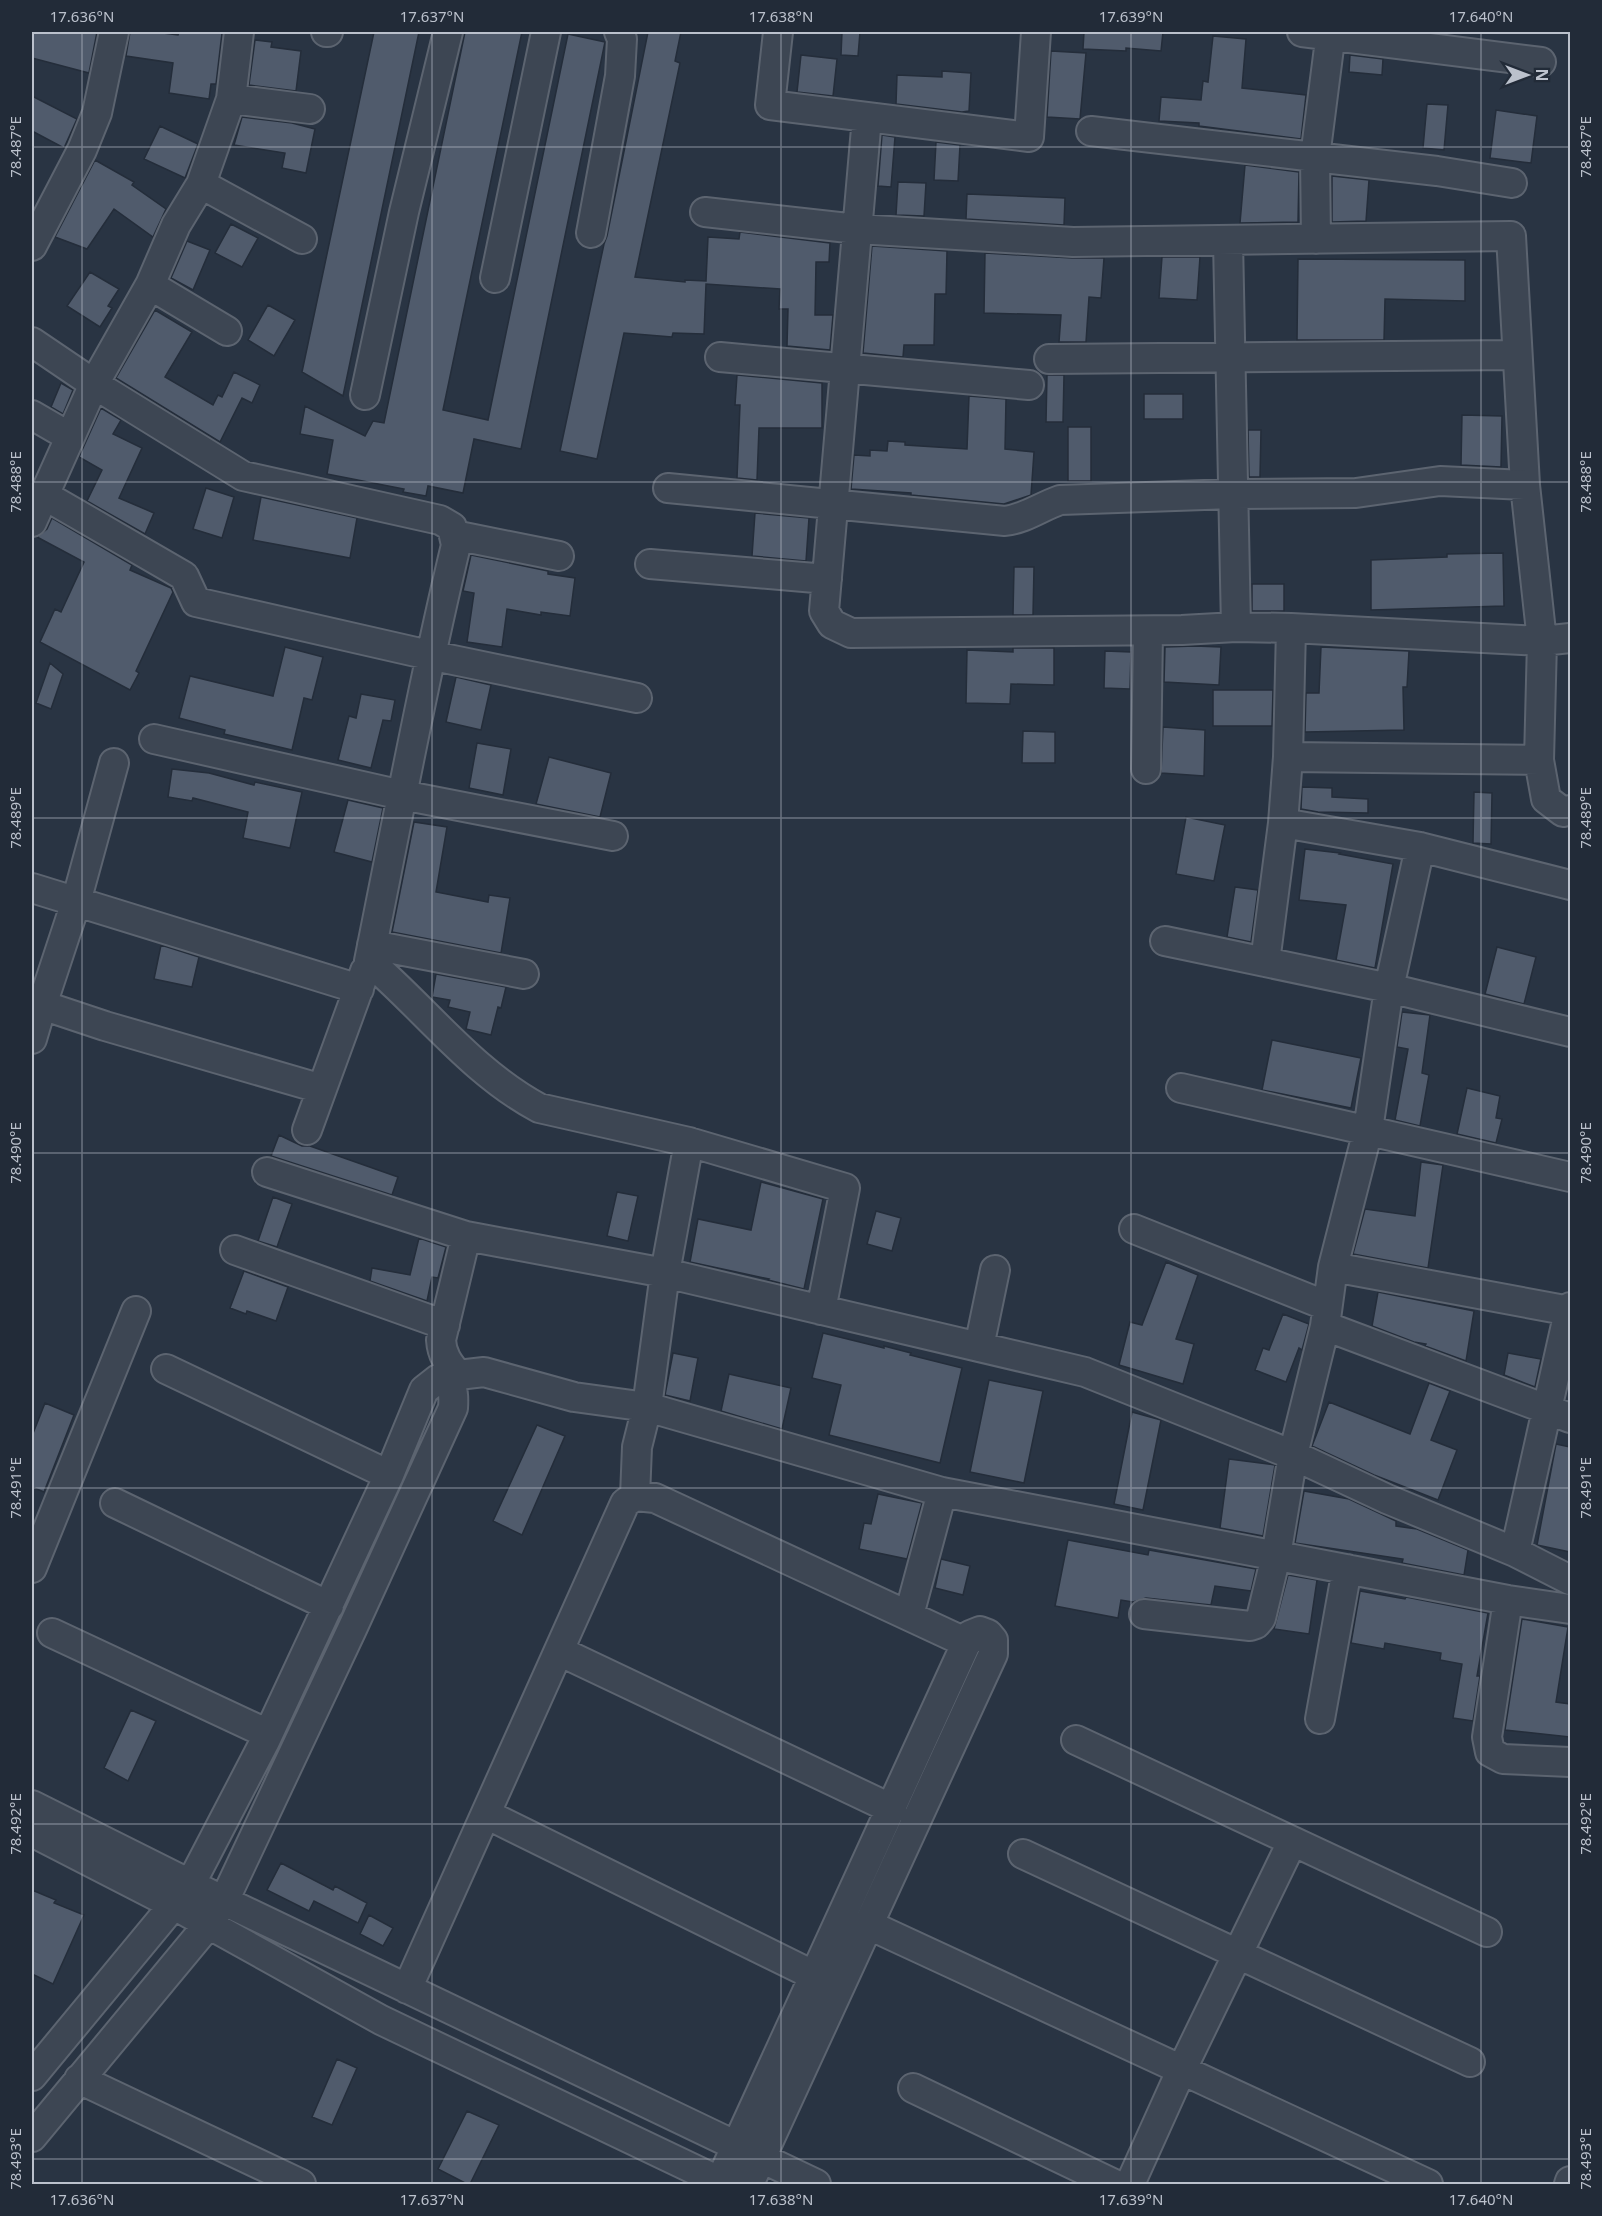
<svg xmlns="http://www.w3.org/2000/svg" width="1602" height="2216" viewBox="0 0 1602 2216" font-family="'Noto Sans',sans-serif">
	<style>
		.building { fill: #505b6c; stroke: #242d3a; stroke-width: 1.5 }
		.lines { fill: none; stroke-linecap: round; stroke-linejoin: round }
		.minor-casing { stroke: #5c6470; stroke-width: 32 }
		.minor { stroke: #3d4653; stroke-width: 28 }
		.ticks { fill: none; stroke: #bbc1cc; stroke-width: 1.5; stroke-opacity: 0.45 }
		.neatline { fill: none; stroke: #bbc1cc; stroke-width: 2 }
		.ticks-label { font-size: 15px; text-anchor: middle; fill: #bbc1cc }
	</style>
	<rect width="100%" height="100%" fill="#293443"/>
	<path class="building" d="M 32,32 L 97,32 L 89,73 L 32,58 Z
		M 130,32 L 155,32 L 178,35 L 179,32 L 222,33 L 216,84 L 211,84 L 209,99 L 169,93 L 173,63 L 126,56 Z
		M 374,32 L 419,32 L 343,396 L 302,372 Z
		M 465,32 L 522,32 L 443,410 L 488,420 L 568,34 L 605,42 L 521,449 L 474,439 L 463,493 L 428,486 L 426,496 L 403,492 L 404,489 L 327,474 L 333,440 L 300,434 L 305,406 L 365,436 L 373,421 L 384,423 Z
		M 648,32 L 681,32 L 675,61 L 680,63 L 635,277 L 685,282 L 685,280 L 706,281 L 708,237 L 739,239 L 740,232 L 830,243 L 829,262 L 816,262 L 815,315 L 833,315 L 830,350 L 787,346 L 788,309 L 779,309 L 780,289 L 706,284 L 704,334 L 673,333 L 672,337 L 624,333 L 597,459 L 560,451 L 604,244 L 607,236 Z
		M 842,32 L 860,32 L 858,56 L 841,55 Z
		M 1084,32 L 1163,32 L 1161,51 L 1126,48 L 1126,51 L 1083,49 Z
		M 1213,36 L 1246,39 L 1242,88 L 1306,95 L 1301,139 L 1199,126 L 1199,123 L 1159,121 L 1161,97 L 1201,100 L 1203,81 L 1208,82 Z
		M 255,40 L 272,42 L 271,47 L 301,51 L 296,91 L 249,85 Z
		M 1051,51 L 1086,53 L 1080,119 L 1047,117 Z
		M 801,55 L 837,59 L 833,96 L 797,92 Z
		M 1350,55 L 1383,59 L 1382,75 L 1349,72 Z
		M 942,71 L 971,73 L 969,111 L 962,112 L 896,104 L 897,75 L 942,77 Z
		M 32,96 L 77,119 L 64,148 L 32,131 Z
		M 1427,104 L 1448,105 L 1444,150 L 1423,148 Z
		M 1496,110 L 1537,116 L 1531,163 L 1490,158 Z
		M 242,117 L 292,123 L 315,129 L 306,173 L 282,168 L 285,153 L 234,145 Z
		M 160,126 L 198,144 L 185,178 L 144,159 Z
		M 882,135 L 895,137 L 891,187 L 878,186 Z
		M 936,142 L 960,145 L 958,181 L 934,180 Z
		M 95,160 L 134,182 L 132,185 L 166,209 L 153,237 L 114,209 L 87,249 L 55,237 Z
		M 1245,165 L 1299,172 L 1298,222 L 1240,223 Z
		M 1332,176 L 1369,180 L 1366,221 L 1332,222 Z
		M 898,182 L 926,183 L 924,216 L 896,215 Z
		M 967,194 L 1065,198 L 1064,225 L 966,219 Z
		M 231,224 L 258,238 L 242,267 L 215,253 Z
		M 187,241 L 210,250 L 193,290 L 171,278 Z
		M 872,246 L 947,251 L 946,294 L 935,294 L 934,345 L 904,345 L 903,357 L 863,353 Z
		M 985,253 L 1072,258 L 1104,258 L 1101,298 L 1089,297 L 1086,342 L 1059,342 L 1061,315 L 984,313 Z
		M 1162,257 L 1200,257 L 1197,300 L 1159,298 Z
		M 1298,259 L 1465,260 L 1465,301 L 1385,299 L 1384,340 L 1297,340 Z
		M 90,272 L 119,289 L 108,306 L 112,308 L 100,327 L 67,306 Z
		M 268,305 L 295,320 L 274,356 L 248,340 Z
		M 155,310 L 192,332 L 165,377 L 213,405 L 218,395 L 222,397 L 234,372 L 260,385 L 252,403 L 242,398 L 220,442 L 116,378 Z
		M 737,375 L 822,383 L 822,428 L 759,428 L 757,480 L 737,478 L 740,405 L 735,405 Z
		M 1047,375 L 1064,375 L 1063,422 L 1046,422 Z
		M 61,383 L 73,390 L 63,414 L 51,407 Z
		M 1144,394 L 1183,394 L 1183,419 L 1144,419 Z
		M 969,396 L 1006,399 L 1005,449 L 1034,452 L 1031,495 L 1004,504 L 911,495 L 911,493 L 851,489 L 854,455 L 870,456 L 870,450 L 887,451 L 888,441 L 905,442 L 905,445 L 967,449 Z
		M 101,408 L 121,420 L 113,434 L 142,448 L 119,498 L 154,513 L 145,534 L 87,501 L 102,470 L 79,457 Z
		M 1462,415 L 1502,416 L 1501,467 L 1461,465 Z
		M 1068,427 L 1091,427 L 1091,481 L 1068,481 Z
		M 1248,430 L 1261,430 L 1260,477 L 1249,477 Z
		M 206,488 L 234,497 L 222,538 L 193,529 Z
		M 261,497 L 357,518 L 350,558 L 253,540 Z
		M 755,513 L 809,518 L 806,561 L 752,556 Z
		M 52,518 L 132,565 L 130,570 L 171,588 L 173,592 L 136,671 L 139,673 L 130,690 L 40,642 L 55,609 L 61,612 L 84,562 L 37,537 L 47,529 Z
		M 1503,553 L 1504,606 L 1371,610 L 1371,560 L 1447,557 L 1447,554 Z
		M 471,555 L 548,571 L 548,574 L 575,578 L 570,616 L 541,612 L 541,615 L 507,609 L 502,647 L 467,642 L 474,593 L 463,591 Z
		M 1014,567 L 1034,567 L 1033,615 L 1013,615 Z
		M 1252,584 L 1284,584 L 1284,611 L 1252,611 Z
		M 1195,646 L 1221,647 L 1219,685 L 1164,682 L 1165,647 Z
		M 285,647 L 323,657 L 312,700 L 304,698 L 292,750 L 224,734 L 225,730 L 179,718 L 190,676 L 273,696 Z
		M 1321,647 L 1409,651 L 1407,687 L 1403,687 L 1404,730 L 1305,732 L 1306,693 L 1319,693 Z
		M 1013,648 L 1054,648 L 1054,685 L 1011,684 L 1010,704 L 966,703 L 967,650 L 1013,652 Z
		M 1105,651 L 1131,652 L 1130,689 L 1104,688 Z
		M 50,663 L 63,674 L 51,709 L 36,703 Z
		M 456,677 L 491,685 L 481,730 L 446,722 Z
		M 1213,690 L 1273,690 L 1272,726 L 1213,726 Z
		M 361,694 L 395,700 L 391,721 L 383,720 L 371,768 L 338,760 L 349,716 L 356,718 Z
		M 1163,727 L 1205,730 L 1204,776 L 1161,773 Z
		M 1023,731 L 1055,732 L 1055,763 L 1022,763 Z
		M 477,743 L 511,749 L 503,795 L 469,788 Z
		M 549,757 L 611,773 L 600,817 L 536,804 Z
		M 172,769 L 209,773 L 254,785 L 255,782 L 302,792 L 290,848 L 243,838 L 248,812 L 193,798 L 192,801 L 168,797 Z
		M 1302,787 L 1332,788 L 1332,797 L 1368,799 L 1368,813 L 1318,812 L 1301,809 Z
		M 1474,792 L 1492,793 L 1491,844 L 1473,843 Z
		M 348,800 L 383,808 L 372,862 L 334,852 Z
		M 1186,817 L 1225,825 L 1214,881 L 1176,874 Z
		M 414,822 L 447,827 L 436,892 L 488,902 L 489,895 L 510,898 L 501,953 L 392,932 Z
		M 1305,849 L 1340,853 L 1339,854 L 1393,864 L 1375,968 L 1336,960 L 1346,905 L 1299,900 Z
		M 1235,887 L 1258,890 L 1251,942 L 1227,937 Z
		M 161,945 L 199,957 L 192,987 L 154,979 Z
		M 1497,947 L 1536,957 L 1524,1004 L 1485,994 Z
		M 436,974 L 506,987 L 501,1008 L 498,1007 L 491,1035 L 466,1029 L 470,1012 L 448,1007 L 450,1000 L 432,997 Z
		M 1402,1012 L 1430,1015 L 1422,1073 L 1429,1075 L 1420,1126 L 1395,1120 L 1408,1049 L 1397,1047 Z
		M 1272,1040 L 1361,1058 L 1351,1108 L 1262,1090 Z
		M 1467,1088 L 1500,1096 L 1496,1118 L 1502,1119 L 1496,1143 L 1457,1134 Z
		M 279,1135 L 302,1146 L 310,1146 L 398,1177 L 392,1195 L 271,1156 Z
		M 1421,1162 L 1443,1165 L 1428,1268 L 1353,1254 L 1365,1209 L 1415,1216 Z
		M 761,1182 L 823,1199 L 804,1289 L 768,1280 L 769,1279 L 690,1262 L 698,1219 L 751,1230 Z
		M 617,1192 L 638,1196 L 628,1241 L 607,1236 Z
		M 273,1197 L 292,1204 L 277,1247 L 258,1241 Z
		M 876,1211 L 901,1218 L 892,1251 L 867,1244 Z
		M 419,1238 L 446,1247 L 438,1278 L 432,1277 L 427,1301 L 370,1281 L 372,1268 L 410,1275 Z
		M 1166,1262 L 1198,1275 L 1176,1339 L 1194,1344 L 1183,1384 L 1119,1365 L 1130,1322 L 1142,1325 Z
		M 244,1271 L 288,1287 L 276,1321 L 247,1311 L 246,1314 L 230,1308 Z
		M 1378,1292 L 1474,1311 L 1466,1361 L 1425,1346 L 1426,1344 L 1414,1342 L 1372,1326 Z
		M 1283,1314 L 1309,1324 L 1302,1350 L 1299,1348 L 1286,1382 L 1255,1370 L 1263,1348 L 1269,1350 Z
		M 823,1333 L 884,1348 L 884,1346 L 911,1353 L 910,1355 L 962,1368 L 940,1463 L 829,1435 L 841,1385 L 812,1378 Z
		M 673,1353 L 698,1358 L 690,1401 L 665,1395 Z
		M 1508,1353 L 1541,1359 L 1535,1387 L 1504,1375 Z
		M 729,1374 L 791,1388 L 782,1429 L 721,1411 Z
		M 989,1380 L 1043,1391 L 1024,1483 L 970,1472 Z
		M 1429,1383 L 1450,1391 L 1431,1440 L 1457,1450 L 1438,1500 L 1374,1475 L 1312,1446 L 1329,1402 L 1410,1434 Z
		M 45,1403 L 74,1415 L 44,1492 L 32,1487 L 32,1436 Z
		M 1132,1412 L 1161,1420 L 1143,1510 L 1114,1504 Z
		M 537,1425 L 565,1436 L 522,1535 L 493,1521 Z
		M 1556,1444 L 1570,1447 L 1570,1552 L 1537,1545 Z
		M 1229,1459 L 1275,1465 L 1263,1536 L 1220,1528 Z
		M 1304,1491 L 1349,1499 L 1396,1521 L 1396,1526 L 1417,1529 L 1468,1550 L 1464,1575 L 1402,1563 L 1403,1559 L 1295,1543 Z
		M 878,1494 L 922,1503 L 907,1559 L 859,1549 L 864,1523 L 871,1524 Z
		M 1068,1540 L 1148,1555 L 1149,1550 L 1256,1569 L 1251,1591 L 1215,1586 L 1211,1605 L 1146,1598 L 1133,1602 L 1121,1600 L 1118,1618 L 1055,1606 Z
		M 941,1559 L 970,1566 L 963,1595 L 935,1588 Z
		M 1288,1575 L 1317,1580 L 1309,1634 L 1274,1629 Z
		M 1360,1591 L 1405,1599 L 1406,1597 L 1488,1613 L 1477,1676 L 1480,1676 L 1473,1721 L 1453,1718 L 1462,1664 L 1440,1660 L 1441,1653 L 1385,1643 L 1384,1649 L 1351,1643 Z
		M 1522,1619 L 1568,1627 L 1556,1702 L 1570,1704 L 1570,1737 L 1505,1730 Z
		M 131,1710 L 156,1721 L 128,1781 L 104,1768 Z
		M 281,1863 L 333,1890 L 335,1886 L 367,1903 L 358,1923 L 314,1901 L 309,1911 L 267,1890 Z
		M 32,1890 L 56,1900 L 54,1903 L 84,1915 L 53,1984 L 32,1974 Z
		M 369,1915 L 393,1928 L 383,1946 L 360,1934 Z
		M 337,2059 L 357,2068 L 332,2125 L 312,2117 Z
		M 467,2111 L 499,2125 L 470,2184 L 467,2184 L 438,2169 Z"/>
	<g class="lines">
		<g class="minor-casing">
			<path id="minor" d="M 326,32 L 328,32
				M 778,32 L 770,105 L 1029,137 L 1036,32
				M 1302,32 L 1541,62
				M 231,99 L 310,109
				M 867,117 L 824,611 L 832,624 L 851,633 L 1182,630 L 1236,627
				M 1091,131 L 1315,157 L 1331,32
				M 201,184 L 302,239
				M 705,212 L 857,229 L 1073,242 L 1511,236 L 1525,485 L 1542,641 L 1539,760 L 1546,799 L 1563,812 L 1570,810
				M 591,233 L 620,76 L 622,39 L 619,32
				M 1316,239 L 1315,157 L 1437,171 L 1512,183
				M 1228,241 L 1236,627 L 1291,628 L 1542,641 L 1570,638
				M 32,246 L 82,150 L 97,113 L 114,32
				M 495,278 L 546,32
				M 150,285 L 227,331
				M 32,342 L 94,384 L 243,476 L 440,520 L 452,527 L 456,545 C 423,683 397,822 369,961 C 426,1010 472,1072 539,1108 L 689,1142 L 845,1188 L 821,1310
				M 720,357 L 1029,385
				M 1049,359 L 1517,355
				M 365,395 L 404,212 L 448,32
				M 32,415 L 70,437
				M 668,488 L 1005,521 C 1027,518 1040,507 1060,500 L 1233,494 L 1356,493 L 1440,481 L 1525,485
				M 44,495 L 184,576 L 196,602 L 429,655 L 637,698
				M 32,522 L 94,384 L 150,285 L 176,225 L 201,184 L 231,99 L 239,32
				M 454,535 L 559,556
				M 650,564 L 827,579
				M 154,739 L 402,795 L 613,836
				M 1288,757 L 1539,760
				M 1146,769 L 1148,631
				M 1283,823 L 1420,847 L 1570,885
				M 32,888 L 359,989
				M 1165,941 L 1389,988 L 1570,1032
				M 372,945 L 524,974
				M 1265,962 L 1283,823 L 1288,757 L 1291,628
				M 32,1002 L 42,1005 L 76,902 L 114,763
				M 32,1039 L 42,1005 L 105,1026 L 322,1089
				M 1181,1088 L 1570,1177
				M 307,1130 L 365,971
				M 267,1172 L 466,1236
				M 1134,1229 L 1327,1306
				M 235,1250 L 445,1325
				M 1333,1267 L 1570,1311
				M 1325,1326 L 1570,1418
				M 979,1347 L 995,1270
				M 166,1369 L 389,1475
				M 458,1375 C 448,1363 442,1355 441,1340 L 466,1236 L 665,1273 L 1085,1372 L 1293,1455 L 1387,1499 L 1515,1552 L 1570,1580
				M 446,1380 L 458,1375 L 484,1372 L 574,1397 L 647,1407 L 942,1492 L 1508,1600 L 1570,1609
				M 635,1496 L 637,1447 L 647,1407 L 665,1273 L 689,1142
				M 115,1503 L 329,1606
				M 1515,1552 L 1570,1307
				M 32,1568 L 136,1311
				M 1508,1600 L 1487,1737 L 1490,1752 L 1503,1759 L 1570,1762
				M 1144,1614 L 1250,1626 L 1256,1624 L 1261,1618 L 1276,1556 L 1293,1455 L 1325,1326 L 1333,1267 L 1368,1130 L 1389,988 L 1420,847
				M 909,1615 L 942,1492
				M 52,1633 L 268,1734
				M 559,1651 L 892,1809
				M 1320,1719 L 1347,1569
				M 1076,1740 L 1487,1932
				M 32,1805 L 224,1901 L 816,2184
				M 486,1814 L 815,1976
				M 32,1832 L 174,1905 L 381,2020 L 725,2184
				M 1023,1854 L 1470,2062
				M 867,1924 L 1428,2184
				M 407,1989 L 625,1503 L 635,1496 L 655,1498 L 967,1643
				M 32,2076 L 190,1885 L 265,1741 L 389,1475 L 424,1390 L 438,1379 C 454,1381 454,1394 453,1408 L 353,1627 L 224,1901 L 207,1926 L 32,2137
				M 79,2079 L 301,2184
				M 913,2088 L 1114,2184
				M 719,2184 L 970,1635 L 980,1631 L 988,1634 L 993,1640 L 993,1654 L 749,2184
				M 1130,2184 L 1181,2071 L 1292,1842
				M 1569,2184 L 1570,2181"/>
		</g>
		<use href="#minor" class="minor"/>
	</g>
	<path class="ticks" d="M 82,32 L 82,2184M 432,32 L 432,2184M 781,32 L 781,2184M 1131,32 L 1131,2184M 1481,32 L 1481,2184M 32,147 L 1570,147M 32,482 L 1570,482M 32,818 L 1570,818M 32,1153 L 1570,1153M 32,1488 L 1570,1488M 32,1824 L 1570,1824M 32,2159 L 1570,2159"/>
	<rect width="1602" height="2216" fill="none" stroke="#222b38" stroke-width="66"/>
	<g transform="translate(1527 75) rotate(90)" stroke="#222b38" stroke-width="4.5" paint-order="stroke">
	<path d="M0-4.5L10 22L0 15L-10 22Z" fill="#bbc1cc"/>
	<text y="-9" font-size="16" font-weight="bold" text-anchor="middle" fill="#bbc1cc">N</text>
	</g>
	<rect x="33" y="33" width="1536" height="2150" class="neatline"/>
	<g class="ticks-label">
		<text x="82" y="22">17.636°N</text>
		<text x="432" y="22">17.637°N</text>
		<text x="781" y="22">17.638°N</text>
		<text x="1131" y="22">17.639°N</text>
		<text x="1481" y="22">17.640°N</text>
		<text transform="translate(1586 147) rotate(-90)" y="5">78.487°E</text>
		<text transform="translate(16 147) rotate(-90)" y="5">78.487°E</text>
		<text transform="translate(1586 482) rotate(-90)" y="5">78.488°E</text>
		<text transform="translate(16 482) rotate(-90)" y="5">78.488°E</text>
		<text transform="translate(1586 818) rotate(-90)" y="5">78.489°E</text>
		<text transform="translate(16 818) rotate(-90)" y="5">78.489°E</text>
		<text transform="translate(1586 1153) rotate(-90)" y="5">78.490°E</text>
		<text transform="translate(16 1153) rotate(-90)" y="5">78.490°E</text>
		<text transform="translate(1586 1488) rotate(-90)" y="5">78.491°E</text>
		<text transform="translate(16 1488) rotate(-90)" y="5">78.491°E</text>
		<text transform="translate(16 1824) rotate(-90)" y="5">78.492°E</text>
		<text transform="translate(1586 1824) rotate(-90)" y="5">78.492°E</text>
		<text transform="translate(16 2159) rotate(-90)" y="5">78.493°E</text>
		<text transform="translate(1586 2159) rotate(-90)" y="5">78.493°E</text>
		<text x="82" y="2205">17.636°N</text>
		<text x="432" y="2205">17.637°N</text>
		<text x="781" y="2205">17.638°N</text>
		<text x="1131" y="2205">17.639°N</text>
		<text x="1481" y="2205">17.640°N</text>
	</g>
</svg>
